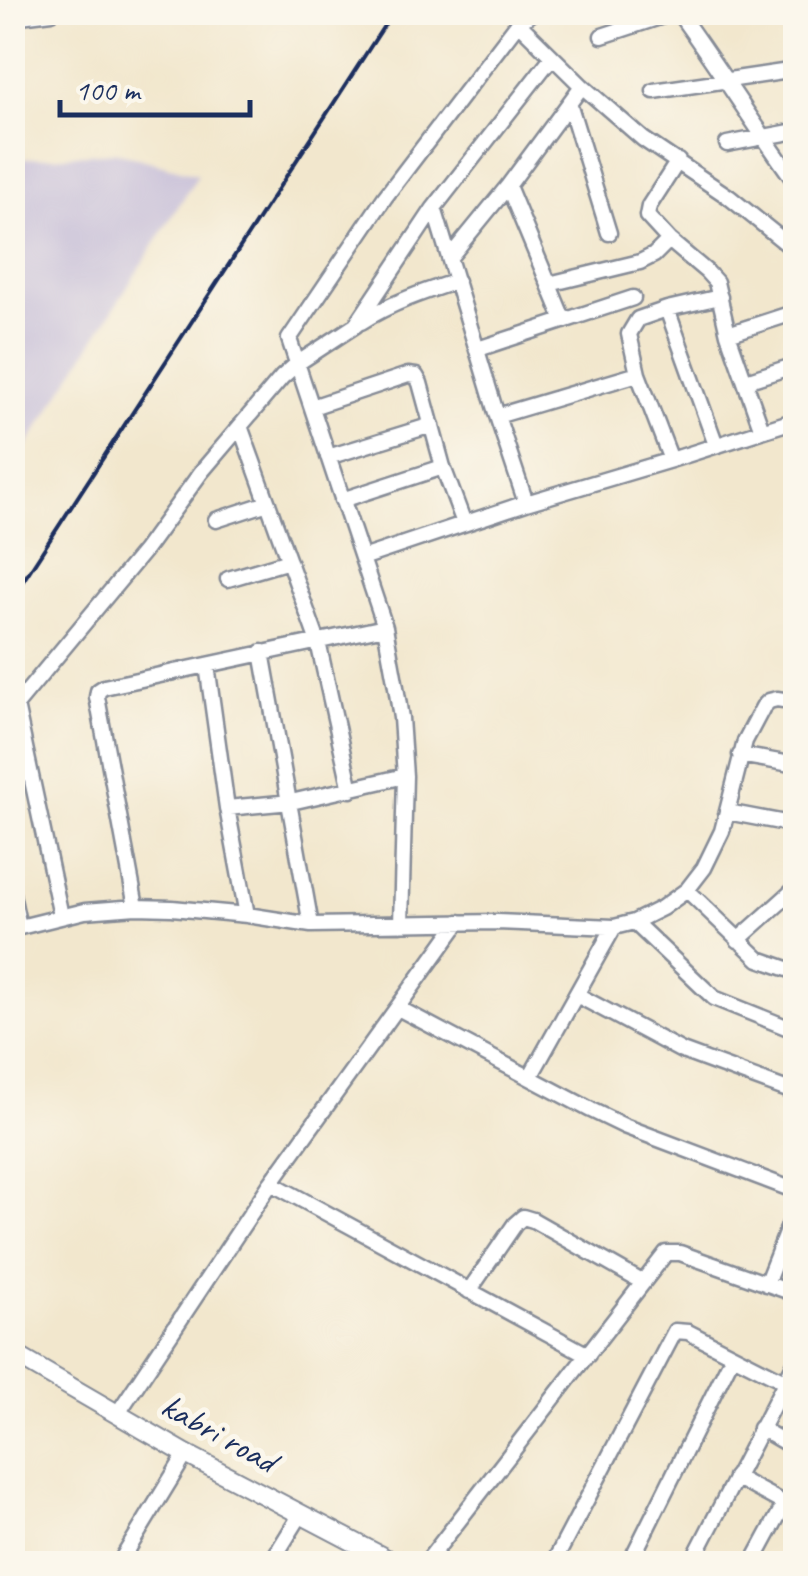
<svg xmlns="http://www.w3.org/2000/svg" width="808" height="1576" viewBox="0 0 808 1576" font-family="Caveat,sans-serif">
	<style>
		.industrial { fill: #c8c0d8 }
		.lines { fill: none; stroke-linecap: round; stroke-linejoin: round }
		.minor-casing { stroke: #868b96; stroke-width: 19 }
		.tertiary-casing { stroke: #868b96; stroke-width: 22 }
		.minor { stroke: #fff; stroke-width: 14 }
		.tertiary { stroke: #fff; stroke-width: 18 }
		.rail { stroke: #1b2f5e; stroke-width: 4 }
		.labels { text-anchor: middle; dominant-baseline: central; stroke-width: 10; stroke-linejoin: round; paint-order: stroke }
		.street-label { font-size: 35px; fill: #1b2f5e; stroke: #fbf7ec }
	</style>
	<rect width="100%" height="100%" fill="#fbf7ec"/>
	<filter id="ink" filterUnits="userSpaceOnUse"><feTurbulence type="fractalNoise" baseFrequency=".01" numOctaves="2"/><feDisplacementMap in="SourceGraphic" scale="20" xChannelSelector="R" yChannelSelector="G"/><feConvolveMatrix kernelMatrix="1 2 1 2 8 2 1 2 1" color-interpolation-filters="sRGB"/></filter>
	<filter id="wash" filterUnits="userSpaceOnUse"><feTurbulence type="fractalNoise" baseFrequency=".0048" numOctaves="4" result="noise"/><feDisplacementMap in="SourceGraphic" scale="40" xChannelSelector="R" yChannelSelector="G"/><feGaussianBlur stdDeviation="2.25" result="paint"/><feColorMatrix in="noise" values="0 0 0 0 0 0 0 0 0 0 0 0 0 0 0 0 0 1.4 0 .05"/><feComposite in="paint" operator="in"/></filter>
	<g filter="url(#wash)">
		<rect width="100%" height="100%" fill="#f2e7cd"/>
		<path class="industrial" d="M 116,152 L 198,175 L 17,462 L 12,460 L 13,160 Z"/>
	</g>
	<g filter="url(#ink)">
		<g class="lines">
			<g class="minor-casing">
				<path id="minor" d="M 678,12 C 719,68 755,127 796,183
					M 12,17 L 52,12
					M 518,23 L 582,86 L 643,139 L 729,197 L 796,251
					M 602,36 L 675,12
					M 654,91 L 796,70
					M 570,106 L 609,233
					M 727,144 L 796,131
					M 678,161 L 649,206 L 647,216 L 669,240 L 707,272 L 716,282 L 728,334 L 762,430
					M 508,186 L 564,321
					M 434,208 L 497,416 L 526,503
					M 450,257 L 508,186 L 582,86
					M 549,284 L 640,262 L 654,255 L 669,240
					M 667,309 L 716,445
					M 361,322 C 391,303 423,292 457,281
					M 728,334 L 796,312
					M 478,349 L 633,298
					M 746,381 L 796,365
					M 312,407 L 408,375 L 416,376 L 420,383 L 443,467 L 464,523
					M 497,416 L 638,374
					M 240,426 L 318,642 L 351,790
					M 328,457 L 432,425
					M 671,460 L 638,374 L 629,334 L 638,319 L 667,309 L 720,297
					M 342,500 L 443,467
					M 216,520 L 268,503
					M 362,558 L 526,503 L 671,460 L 796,420
					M 228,579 L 289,561
					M 262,652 L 311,925
					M 207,665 L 227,808 L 247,915
					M 16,705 L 61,916
					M 12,710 L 144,551 L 202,471 L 282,377 L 298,363 L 356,325 L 434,208 L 552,57
					M 740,755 L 796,765
					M 227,808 L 291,802 L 405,776
					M 727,812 L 796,825
					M 687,890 L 759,959 L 796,972
					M 12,894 L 19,927
					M 136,907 L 97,697 L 98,691 L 104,687 L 385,627
					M 634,922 L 714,998 L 796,1031
					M 401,924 L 405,776 L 401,718 L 396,687 L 385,627 L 289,339 L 385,197 L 518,23 L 534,12
					M 12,929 L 85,911 L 136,907 L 172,908 L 247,915 L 311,925 L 497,922 L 614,927 L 634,922 L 662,908 L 687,890 L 704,868 L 722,831 L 745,741 L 763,707 L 769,701 L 777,699 L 796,702
					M 738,940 L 796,888
					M 577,995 L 682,1051 L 796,1093
					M 398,1008 L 591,1110 L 624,1126 L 796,1191
					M 530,1077 L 614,927
					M 271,1183 L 588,1355
					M 766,1284 L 796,1208
					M 469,1291 L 515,1224 L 523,1217 L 533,1220 L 642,1282
					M 118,1413 L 271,1183 L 459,922
					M 760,1428 L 796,1449
					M 735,1477 L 796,1510
					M 119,1564 L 186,1454
					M 270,1564 L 301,1514
					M 425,1564 L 666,1253 L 680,1253 L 796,1294
					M 553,1564 L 675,1331 L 688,1332 L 796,1387
					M 629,1564 L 733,1355
					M 691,1564 L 796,1361
					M 752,1564 L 785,1503"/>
			</g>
			<g class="tertiary-casing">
				<path id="tertiary" d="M 12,1353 L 186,1454 L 396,1564"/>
			</g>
			<use href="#minor" class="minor"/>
			<use href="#tertiary" class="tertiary"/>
			<path class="rail" d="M 12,598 L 393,12"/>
		</g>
	</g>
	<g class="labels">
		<g class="street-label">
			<text transform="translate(219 1433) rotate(29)">kabri road</text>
		</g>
	</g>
	<rect width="808" height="1576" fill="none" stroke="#fbf7ec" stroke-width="50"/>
	<path d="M60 100v15h190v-15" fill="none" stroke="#1b2f5e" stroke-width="5"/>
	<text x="75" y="100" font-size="30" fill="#1b2f5e" stroke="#fbf7ec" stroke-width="8" paint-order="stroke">100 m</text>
</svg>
